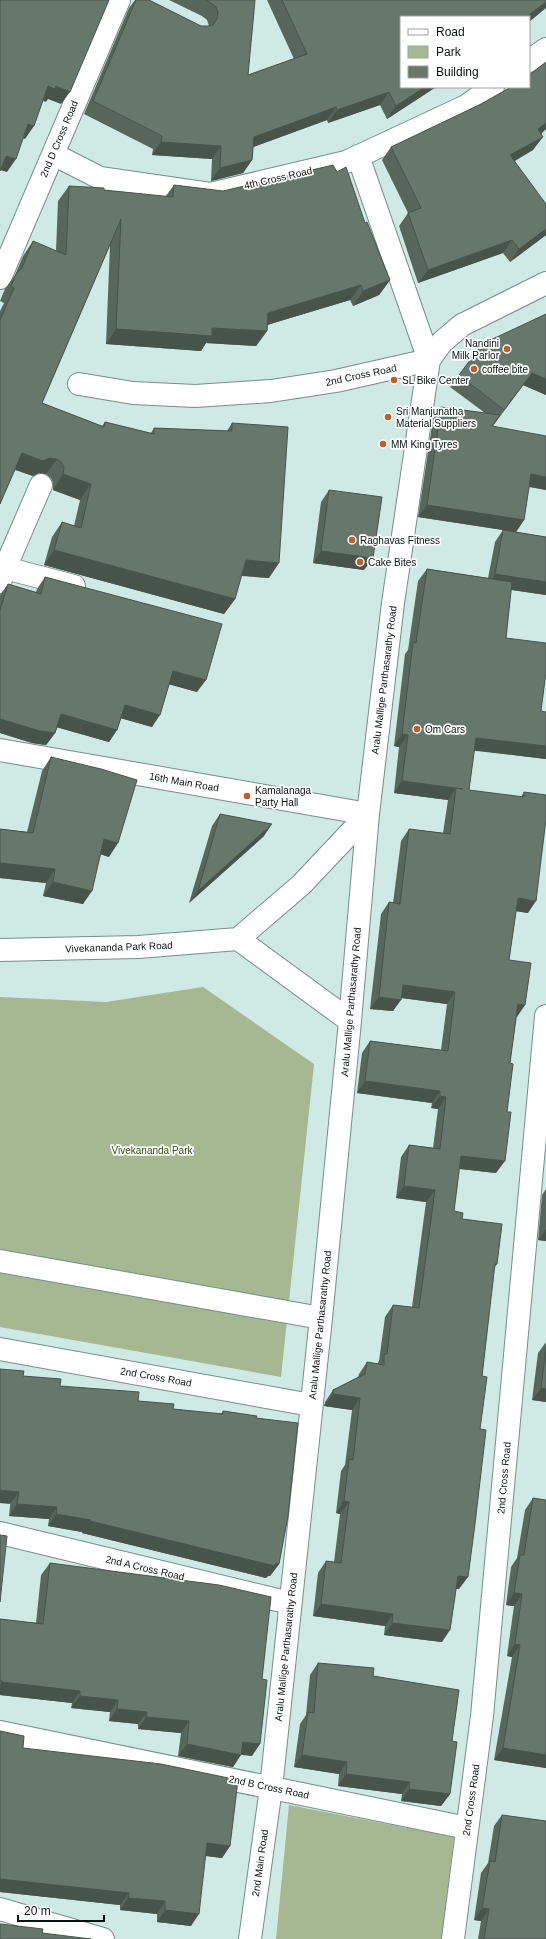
<svg xmlns="http://www.w3.org/2000/svg" width="546" height="1939" viewBox="0 0 546 1939" font-family="Arial,sans-serif">
	<style>
		.green { fill: #a5b892 }
		.lines { fill: none; stroke-linecap: round; stroke-linejoin: round }
		.minor-casing { stroke: #768e8a; stroke-width: 24 }
		.tertiary-casing { stroke: #768e8a; stroke-width: 24 }
		.minor { stroke: #fff; stroke-width: 22 }
		.tertiary { stroke: #fff; stroke-width: 22 }
		.wall { fill: #58675d }
		.shaded-wall { fill: #47544c }
		.building { fill: #66786c; stroke: #47544c }
		.poi-dot { fill: #c15d25; stroke: #fff; stroke-width: 1.5 }
		.labels { text-anchor: middle; dominant-baseline: central; stroke-width: 3.5; stroke-linejoin: round; paint-order: stroke }
		.street-label { font-size: 10px; fill: #091311; stroke: #fff }
		.poi-label { font-size: 10px; fill: #091311; stroke: #fff; text-anchor: start }
		.park-label { font-size: 10px; fill: #344e0f; stroke: #fff }
	</style>
	<rect width="100%" height="100%" fill="#cfe9e5"/>
	<path class="green" d="M 203,987 L 314,1064 L 281,1377 L 0,1327 L 0,997 L 106,1002 Z
		M 289,1805 L 454,1837 L 442,1939 L 276,1939 Z"/>
	<g class="lines">
		<g class="minor-casing">
			<path id="minor" d="M 529,61 L 546,49
				M 53,154 L 100,178 L 210,194 L 346,162 L 466,106 L 493,87
				M 0,278 L 119,0
				M 79,384 L 133,393 L 195,396 L 271,391 L 336,381 L 429,360 L 358,156
				M 5,568 L 41,485
				M 0,582 L 5,568 L 74,586
				M 0,750 L 368,814 L 350,1021 L 321,1318 L 271,1788 L 250,1939
				M 238,939 L 350,1021
				M 0,1261 L 321,1318
				M 0,1349 L 311,1405
				M 0,1533 L 290,1603
				M 0,1732 L 467,1828
				M 0,1909 L 103,1939
				M 453,1939 L 482,1716 L 546,1016"/>
		</g>
		<g class="tertiary-casing">
			<path id="tertiary" d="M 0,950 L 138,947 L 238,939 L 301,885 L 368,814 L 393,603 L 429,360 L 442,342 L 462,325 L 546,283"/>
		</g>
		<use href="#minor" class="minor"/>
		<use href="#tertiary" class="tertiary"/>
	</g>
	<path class="wall" d="M 135,0 L 149,0 L 201,26 L 209,26 L 207,20 L 202,16 L 169,0 L 255,0 L 248,75 L 294,59 L 267,0 L 546,0 L 529,22 L 529,17 L 401,17 L 436,87 L 387,119 L 380,105 L 328,123 L 327,120 L 253,147 L 252,160 L 243,173 L 211,181 L 212,159 L 152,155 L 153,149 L 84,114 L 129,8 Z
		M 546,62 L 546,129 L 541,134 L 533,150 L 515,161 L 546,235 L 510,262 L 503,253 L 418,283 L 399,226 L 408,213 L 382,160 L 391,147 L 529,87 Z
		M 174,185 L 365,223 L 390,280 L 379,295 L 353,306 L 350,300 L 267,325 L 267,331 L 256,346 L 206,343 L 201,351 L 106,344 L 110,245 L 42,403 L 102,426 L 105,422 L 151,433 L 154,428 L 227,431 L 232,423 L 269,578 L 241,576 L 235,599 L 224,614 L 44,565 L 52,537 L 62,522 L 74,526 L 80,500 L 53,490 L 53,483 L 51,478 L 46,474 L 39,473 L 33,476 L 15,470 L 0,504 L 0,311 L 4,303 L 0,301 L 5,289 L 15,275 L 23,256 L 33,241 L 56,251 L 58,201 L 69,186 L 165,197 Z
		M 546,314 L 546,395 L 523,385 L 493,426 L 546,490 L 529,487 L 524,520 L 516,532 L 546,537 L 546,595 L 511,590 L 506,638 L 541,711 L 546,759 L 474,750 L 469,790 L 521,797 L 524,792 L 528,913 L 516,911 L 509,960 L 517,1017 L 516,1016 L 496,1173 L 459,1169 L 454,1211 L 462,1219 L 497,1264 L 494,1268 L 459,1589 L 456,1589 L 442,1642 L 384,1635 L 385,1626 L 313,1616 L 318,1573 L 326,1561 L 334,1562 L 340,1514 L 336,1513 L 341,1471 L 345,1465 L 352,1410 L 324,1406 L 325,1402 L 333,1390 L 358,1377 L 359,1374 L 367,1362 L 377,1364 L 379,1361 L 385,1317 L 393,1305 L 412,1307 L 426,1202 L 396,1198 L 401,1157 L 409,1145 L 433,1148 L 438,1109 L 431,1108 L 432,1103 L 357,1093 L 362,1053 L 370,1041 L 441,1050 L 447,1004 L 401,998 L 393,1011 L 370,1009 L 381,914 L 389,902 L 393,903 L 401,841 L 409,829 L 443,833 L 448,800 L 394,793 L 399,747 L 394,746 L 405,654 L 408,650 L 418,581 L 427,569 L 488,578 L 495,542 L 503,530 L 418,517 L 433,419 L 441,407 L 485,413 L 450,387 L 459,375 Z
		M 329,490 L 364,570 L 313,563 L 321,502 Z
		M 45,577 L 197,692 L 169,684 L 152,727 L 121,718 L 117,730 L 109,742 L 57,727 L 55,733 L 46,745 L 32,743 L 0,733 L 0,595 L 8,584 L 36,592 L 37,589 Z
		M 51,757 L 109,857 L 100,854 L 83,904 L 43,896 L 46,883 L 0,878 L 0,829 L 27,832 L 42,771 Z
		M 220,814 L 264,836 L 189,903 L 212,826 Z
		M 546,1189 L 546,1241 L 538,1240 L 542,1195 Z
		M 546,1342 L 546,1402 L 532,1400 L 538,1353 Z
		M 23,1376 L 60,1386 L 138,1401 L 173,1409 L 221,1414 L 223,1411 L 256,1418 L 279,1564 L 270,1576 L 268,1576 L 266,1578 L 82,1533 L 82,1532 L 48,1526 L 49,1519 L 9,1516 Z
		M 533,1498 L 546,1768 L 494,1760 L 512,1657 L 507,1656 L 514,1606 L 506,1605 L 511,1567 L 517,1558 L 525,1510 Z
		M 50,1563 L 252,1756 L 241,1754 L 233,1767 L 178,1756 L 181,1733 L 138,1729 L 138,1724 L 109,1721 L 110,1712 L 71,1708 L 72,1703 L 0,1695 L 0,1619 L 36,1623 L 41,1575 Z
		M 318,1663 L 373,1676 L 452,1741 L 450,1794 L 441,1806 L 401,1801 L 402,1794 L 338,1786 L 339,1774 L 294,1767 L 300,1724 L 306,1715 L 310,1675 Z
		M 0,1731 L 23,1748 L 230,1846 L 222,1858 L 206,1856 L 191,1926 L 157,1922 L 157,1914 L 120,1910 L 120,1905 L 0,1892 Z
		M 502,1815 L 546,1939 L 478,1939 L 481,1921 L 474,1920 L 481,1873 L 488,1863 L 494,1826 Z"/>
	<path class="shaded-wall" d="M 546,2 L 546,8 L 529,22 L 529,17 L 530,14 Z
		M 48,86 L 56,86 L 70,92 L 61,104 L 48,99 L 46,102 L 39,99 Z
		M 425,87 L 436,87 L 387,119 L 396,106 Z
		M 389,92 L 380,105 L 328,123 L 337,110 Z
		M 336,107 L 327,120 L 245,150 L 254,137 Z
		M 546,123 L 546,129 L 529,143 L 538,129 Z
		M 28,124 L 34,126 L 25,139 L 19,137 Z
		M 543,137 L 533,150 L 501,168 L 510,155 Z
		M 161,142 L 221,146 L 212,159 L 152,155 Z
		M 6,156 L 16,159 L 7,172 L 0,170 Z
		M 252,160 L 243,173 L 211,181 L 220,168 Z
		M 546,229 L 546,235 L 510,262 L 519,249 Z
		M 512,240 L 503,253 L 418,283 L 428,270 Z
		M 390,280 L 379,295 L 353,306 L 363,291 Z
		M 361,285 L 350,300 L 257,328 L 268,313 Z
		M 212,328 L 267,331 L 256,346 L 206,343 L 201,351 L 106,344 L 116,329 Z
		M 532,373 L 546,379 L 546,395 L 523,385 L 496,422 Z
		M 22,453 L 50,458 L 57,459 L 46,474 L 39,473 L 33,476 L 11,468 Z
		M 63,474 L 91,484 L 80,500 L 53,490 Z
		M 531,474 L 546,477 L 546,490 L 522,485 Z
		M 427,505 L 524,520 L 516,532 L 418,517 Z
		M 54,550 L 235,599 L 224,614 L 44,565 Z
		M 321,551 L 373,558 L 364,570 L 313,563 Z
		M 246,560 L 279,563 L 269,578 L 235,575 Z
		M 495,574 L 546,582 L 546,595 L 487,586 Z
		M 173,671 L 206,680 L 197,692 L 164,683 Z
		M 125,705 L 160,715 L 152,727 L 116,717 Z
		M 61,714 L 117,730 L 109,742 L 52,726 Z
		M 0,719 L 55,733 L 46,745 L 32,743 L 0,733 Z
		M 402,734 L 408,735 L 399,747 L 394,746 Z
		M 476,738 L 546,746 L 546,759 L 468,750 Z
		M 402,781 L 456,788 L 448,800 L 394,793 Z
		M 272,824 L 264,836 L 189,903 L 198,891 Z
		M 104,839 L 118,843 L 109,857 L 94,852 Z
		M 0,863 L 55,869 L 46,883 L 0,878 Z
		M 53,882 L 92,891 L 83,904 L 43,896 Z
		M 518,898 L 536,901 L 528,913 L 509,910 Z
		M 403,985 L 455,992 L 447,1004 L 394,997 Z
		M 379,997 L 401,1000 L 393,1011 L 370,1009 Z
		M 518,1004 L 525,1005 L 517,1017 L 509,1016 Z
		M 365,1081 L 440,1091 L 432,1103 L 357,1093 Z
		M 440,1096 L 446,1097 L 438,1109 L 431,1108 Z
		M 461,1156 L 505,1161 L 496,1173 L 453,1168 Z
		M 404,1186 L 435,1190 L 426,1202 L 396,1198 Z
		M 546,1229 L 546,1241 L 538,1240 Z
		M 541,1388 L 546,1389 L 546,1402 L 532,1400 Z
		M 333,1394 L 360,1398 L 352,1410 L 324,1406 Z
		M 0,1490 L 19,1492 L 10,1504 L 0,1503 Z
		M 344,1501 L 349,1502 L 340,1514 L 336,1513 Z
		M 17,1504 L 57,1507 L 49,1519 L 9,1516 Z
		M 56,1514 L 91,1520 L 82,1532 L 48,1526 Z
		M 90,1521 L 275,1564 L 279,1564 L 270,1576 L 268,1576 L 266,1578 L 82,1533 Z
		M 458,1576 L 468,1577 L 459,1589 L 449,1588 Z
		M 514,1593 L 522,1594 L 514,1606 L 506,1605 Z
		M 321,1604 L 393,1614 L 385,1626 L 313,1616 Z
		M 392,1623 L 450,1630 L 442,1642 L 384,1635 Z
		M 515,1644 L 520,1645 L 512,1657 L 507,1656 Z
		M 2,1682 L 80,1691 L 72,1703 L 0,1695 L 0,1685 Z
		M 80,1696 L 118,1700 L 110,1712 L 71,1708 Z
		M 117,1709 L 147,1712 L 138,1724 L 109,1721 Z
		M 146,1717 L 189,1721 L 181,1733 L 138,1729 Z
		M 243,1742 L 260,1744 L 252,1756 L 234,1754 L 241,1755 L 233,1767 L 178,1756 L 187,1744 Z
		M 503,1748 L 546,1755 L 546,1768 L 494,1760 Z
		M 302,1755 L 347,1762 L 339,1774 L 294,1767 Z
		M 346,1774 L 410,1782 L 402,1794 L 338,1786 Z
		M 409,1789 L 450,1794 L 441,1806 L 401,1801 Z
		M 207,1843 L 230,1846 L 222,1858 L 199,1855 Z
		M 0,1879 L 129,1893 L 120,1905 L 0,1892 Z
		M 128,1898 L 165,1901 L 157,1914 L 120,1910 Z
		M 482,1908 L 489,1909 L 481,1921 L 474,1920 Z
		M 165,1910 L 199,1914 L 191,1926 L 157,1922 Z"/>
	<path class="building" d="M 0,0 L 109,0 L 70,92 L 56,86 L 55,89 L 48,86 L 34,126 L 28,124 L 16,159 L 6,156 L 0,171 Z
		M 136,0 L 149,0 L 201,26 L 208,26 L 213,25 L 217,19 L 218,13 L 216,7 L 211,3 L 205,0 L 255,0 L 248,75 L 307,54 L 282,0 L 546,0 L 546,2 L 530,14 L 532,17 L 529,19 L 529,17 L 401,17 L 401,87 L 425,87 L 396,106 L 389,92 L 337,110 L 336,107 L 254,137 L 252,160 L 220,168 L 221,146 L 161,142 L 162,136 L 93,101 Z
		M 546,62 L 546,123 L 538,129 L 543,137 L 510,155 L 546,204 L 546,229 L 519,249 L 512,240 L 428,270 L 408,213 L 421,208 L 391,147 L 481,104 L 511,87 L 529,87 L 529,75 Z
		M 333,165 L 337,172 L 346,167 L 365,223 L 367,222 L 390,280 L 363,291 L 361,285 L 268,313 L 267,331 L 212,328 L 212,336 L 116,329 L 121,219 L 42,403 L 104,427 L 105,422 L 154,434 L 154,428 L 232,431 L 232,423 L 288,427 L 279,563 L 246,560 L 235,599 L 54,550 L 62,522 L 81,528 L 91,484 L 63,474 L 64,468 L 62,463 L 57,459 L 50,458 L 43,461 L 22,453 L 0,504 L 0,320 L 14,288 L 11,286 L 16,274 L 22,268 L 33,241 L 66,255 L 69,186 L 104,188 L 104,190 L 173,197 L 174,185 L 223,191 Z
		M 546,314 L 546,379 L 532,373 L 504,410 L 459,375 L 482,344 Z
		M 441,407 L 500,415 L 492,426 L 546,436 L 546,477 L 531,474 L 524,520 L 427,505 Z
		M 329,490 L 382,497 L 373,558 L 321,551 Z
		M 503,530 L 546,537 L 546,582 L 495,574 Z
		M 427,569 L 512,582 L 506,638 L 546,643 L 546,672 L 541,711 L 546,712 L 546,746 L 476,738 L 469,790 L 524,797 L 524,792 L 546,795 L 546,819 L 536,901 L 518,898 L 509,960 L 531,963 L 525,1005 L 518,1004 L 510,1063 L 513,1064 L 507,1112 L 511,1112 L 505,1161 L 461,1156 L 454,1211 L 463,1213 L 462,1219 L 502,1224 L 497,1264 L 495,1264 L 482,1376 L 487,1377 L 480,1429 L 486,1430 L 475,1524 L 468,1577 L 458,1576 L 450,1630 L 392,1623 L 393,1614 L 321,1604 L 326,1561 L 341,1563 L 349,1502 L 344,1501 L 349,1459 L 353,1460 L 360,1398 L 333,1394 L 333,1390 L 365,1374 L 367,1362 L 384,1365 L 384,1354 L 387,1354 L 393,1305 L 419,1308 L 435,1190 L 404,1186 L 409,1145 L 440,1149 L 446,1097 L 440,1096 L 440,1091 L 365,1081 L 370,1041 L 448,1051 L 455,992 L 403,985 L 401,1000 L 379,997 L 389,902 L 400,904 L 409,829 L 450,834 L 456,788 L 463,789 L 402,781 L 408,735 L 402,734 L 413,642 L 416,643 Z
		M 45,577 L 222,624 L 206,680 L 173,671 L 160,715 L 125,705 L 117,730 L 61,714 L 55,733 L 40,731 L 0,719 L 0,610 L 8,584 L 41,594 Z
		M 51,757 L 101,769 L 137,780 L 118,843 L 104,839 L 92,891 L 53,882 L 55,869 L 0,863 L 0,829 L 33,833 Z
		M 220,814 L 272,824 L 198,891 Z
		M 546,1347 L 546,1389 L 541,1388 Z
		M 0,1369 L 24,1371 L 23,1376 L 61,1379 L 60,1386 L 139,1392 L 138,1401 L 174,1404 L 173,1409 L 223,1414 L 223,1411 L 257,1416 L 256,1418 L 298,1423 L 288,1516 L 279,1564 L 275,1564 L 275,1566 L 90,1521 L 91,1520 L 56,1514 L 57,1507 L 17,1504 L 19,1492 L 0,1490 Z
		M 533,1498 L 546,1500 L 546,1755 L 503,1748 L 520,1645 L 515,1644 L 522,1594 L 514,1593 L 520,1555 L 524,1555 Z
		M 0,1535 L 7,1536 L 0,1602 Z
		M 50,1563 L 219,1585 L 271,1597 L 262,1679 L 267,1680 L 260,1744 L 243,1742 L 241,1755 L 187,1744 L 189,1721 L 146,1717 L 147,1712 L 117,1709 L 118,1700 L 80,1696 L 80,1691 L 2,1682 L 2,1681 L 0,1680 L 0,1619 L 43,1624 Z
		M 318,1663 L 374,1668 L 373,1676 L 459,1690 L 452,1741 L 457,1742 L 450,1794 L 409,1789 L 410,1782 L 346,1774 L 347,1762 L 302,1755 L 308,1712 L 314,1713 Z
		M 0,1731 L 24,1736 L 23,1748 L 161,1764 L 238,1780 L 230,1846 L 207,1843 L 199,1914 L 165,1910 L 165,1901 L 128,1898 L 129,1893 L 0,1879 Z
		M 502,1815 L 546,1821 L 546,1939 L 484,1939 L 489,1909 L 482,1908 L 490,1861 L 495,1862 Z
		M 0,1924 L 43,1929 L 42,1933 L 91,1939 L 0,1939 Z"/>
	<g class="poi-dot">
		<circle cx="507" cy="349" r="4"/>
		<circle cx="474" cy="369" r="4"/>
		<circle cx="394" cy="380" r="4"/>
		<circle cx="388" cy="417" r="4"/>
		<circle cx="383" cy="444" r="4"/>
		<circle cx="352" cy="540" r="4"/>
		<circle cx="360" cy="562" r="4"/>
		<circle cx="417" cy="729" r="4"/>
		<circle cx="247" cy="796" r="4"/>
	</g>
	<g class="labels">
		<g class="street-label">
			<text transform="translate(59 139) rotate(-67)">2nd D Cross Road</text>
			<text transform="translate(278 178) rotate(-13)">4th Cross Road</text>
			<text transform="translate(361 375) rotate(-12)">2nd Cross Road</text>
			<text transform="translate(384 680) rotate(-83)">Aralu Mallige Parthasarathy Road</text>
			<text transform="translate(184 782) rotate(10)">16th Main Road</text>
			<text transform="translate(119 947) rotate(-2)">Vivekananda Park Road</text>
			<text transform="translate(351 1002) rotate(-85)">Aralu Mallige Parthasarathy Road</text>
			<text transform="translate(320 1325) rotate(-84)">Aralu Mallige Parthasarathy Road</text>
			<text transform="translate(156 1377) rotate(10)">2nd Cross Road</text>
			<text transform="translate(504 1478) rotate(-85)">2nd Cross Road</text>
			<text transform="translate(145 1568) rotate(13)">2nd A Cross Road</text>
			<text transform="translate(286 1647) rotate(-84)">Aralu Mallige Parthasarathy Road</text>
			<text transform="translate(269 1787) rotate(12)">2nd B Cross Road</text>
			<text transform="translate(471 1800) rotate(-82)">2nd Cross Road</text>
			<text transform="translate(260 1863) rotate(-82)">2nd Main Road</text>
		</g>
		<g class="poi-label">
			<text x="499" y="343" text-anchor="end">Nandini<tspan x="499" dy="12">Milk Parlor</tspan></text>
			<text x="482" y="369">coffee bite</text>
			<text x="402" y="380">SL Bike Center</text>
			<text x="396" y="411">Sri Manjunatha<tspan x="396" dy="12">Material Suppliers</tspan></text>
			<text x="391" y="444">MM King Tyres</text>
			<text x="360" y="540">Raghavas Fitness</text>
			<text x="368" y="562">Cake Bites</text>
			<text x="425" y="729">Om Cars</text>
			<text x="255" y="790">Kamalanaga<tspan x="255" dy="12">Party Hall</tspan></text>
		</g>
		<g class="park-label">
			<text x="152" y="1150">Vivekananda Park</text>
		</g>
	</g>
	<rect x="400" y="16" width="130" height="72" fill="#ffffff" stroke="#9da1a0"/>
	<rect x="408" y="29" width="20" height="6" fill="#ffffff" stroke="#9da1a0"/>
	<text x="436" y="36" font-size="12" fill="#091311">Road</text>
	<rect x="408" y="46" width="20" height="12" fill="#a5b892" stroke="#9da1a0"/>
	<text x="436" y="56" font-size="12" fill="#091311">Park</text>
	<rect x="408" y="66" width="20" height="12" fill="#66786c" stroke="#9da1a0"/>
	<text x="436" y="76" font-size="12" fill="#091311">Building</text>
	<path d="M18 1915v6h86v-6" fill="none" stroke="#091311" stroke-width="2"/>
	<text x="24" y="1915" font-size="12" fill="#091311" stroke="#ffffff" stroke-width="3" paint-order="stroke">20 m</text>
</svg>
